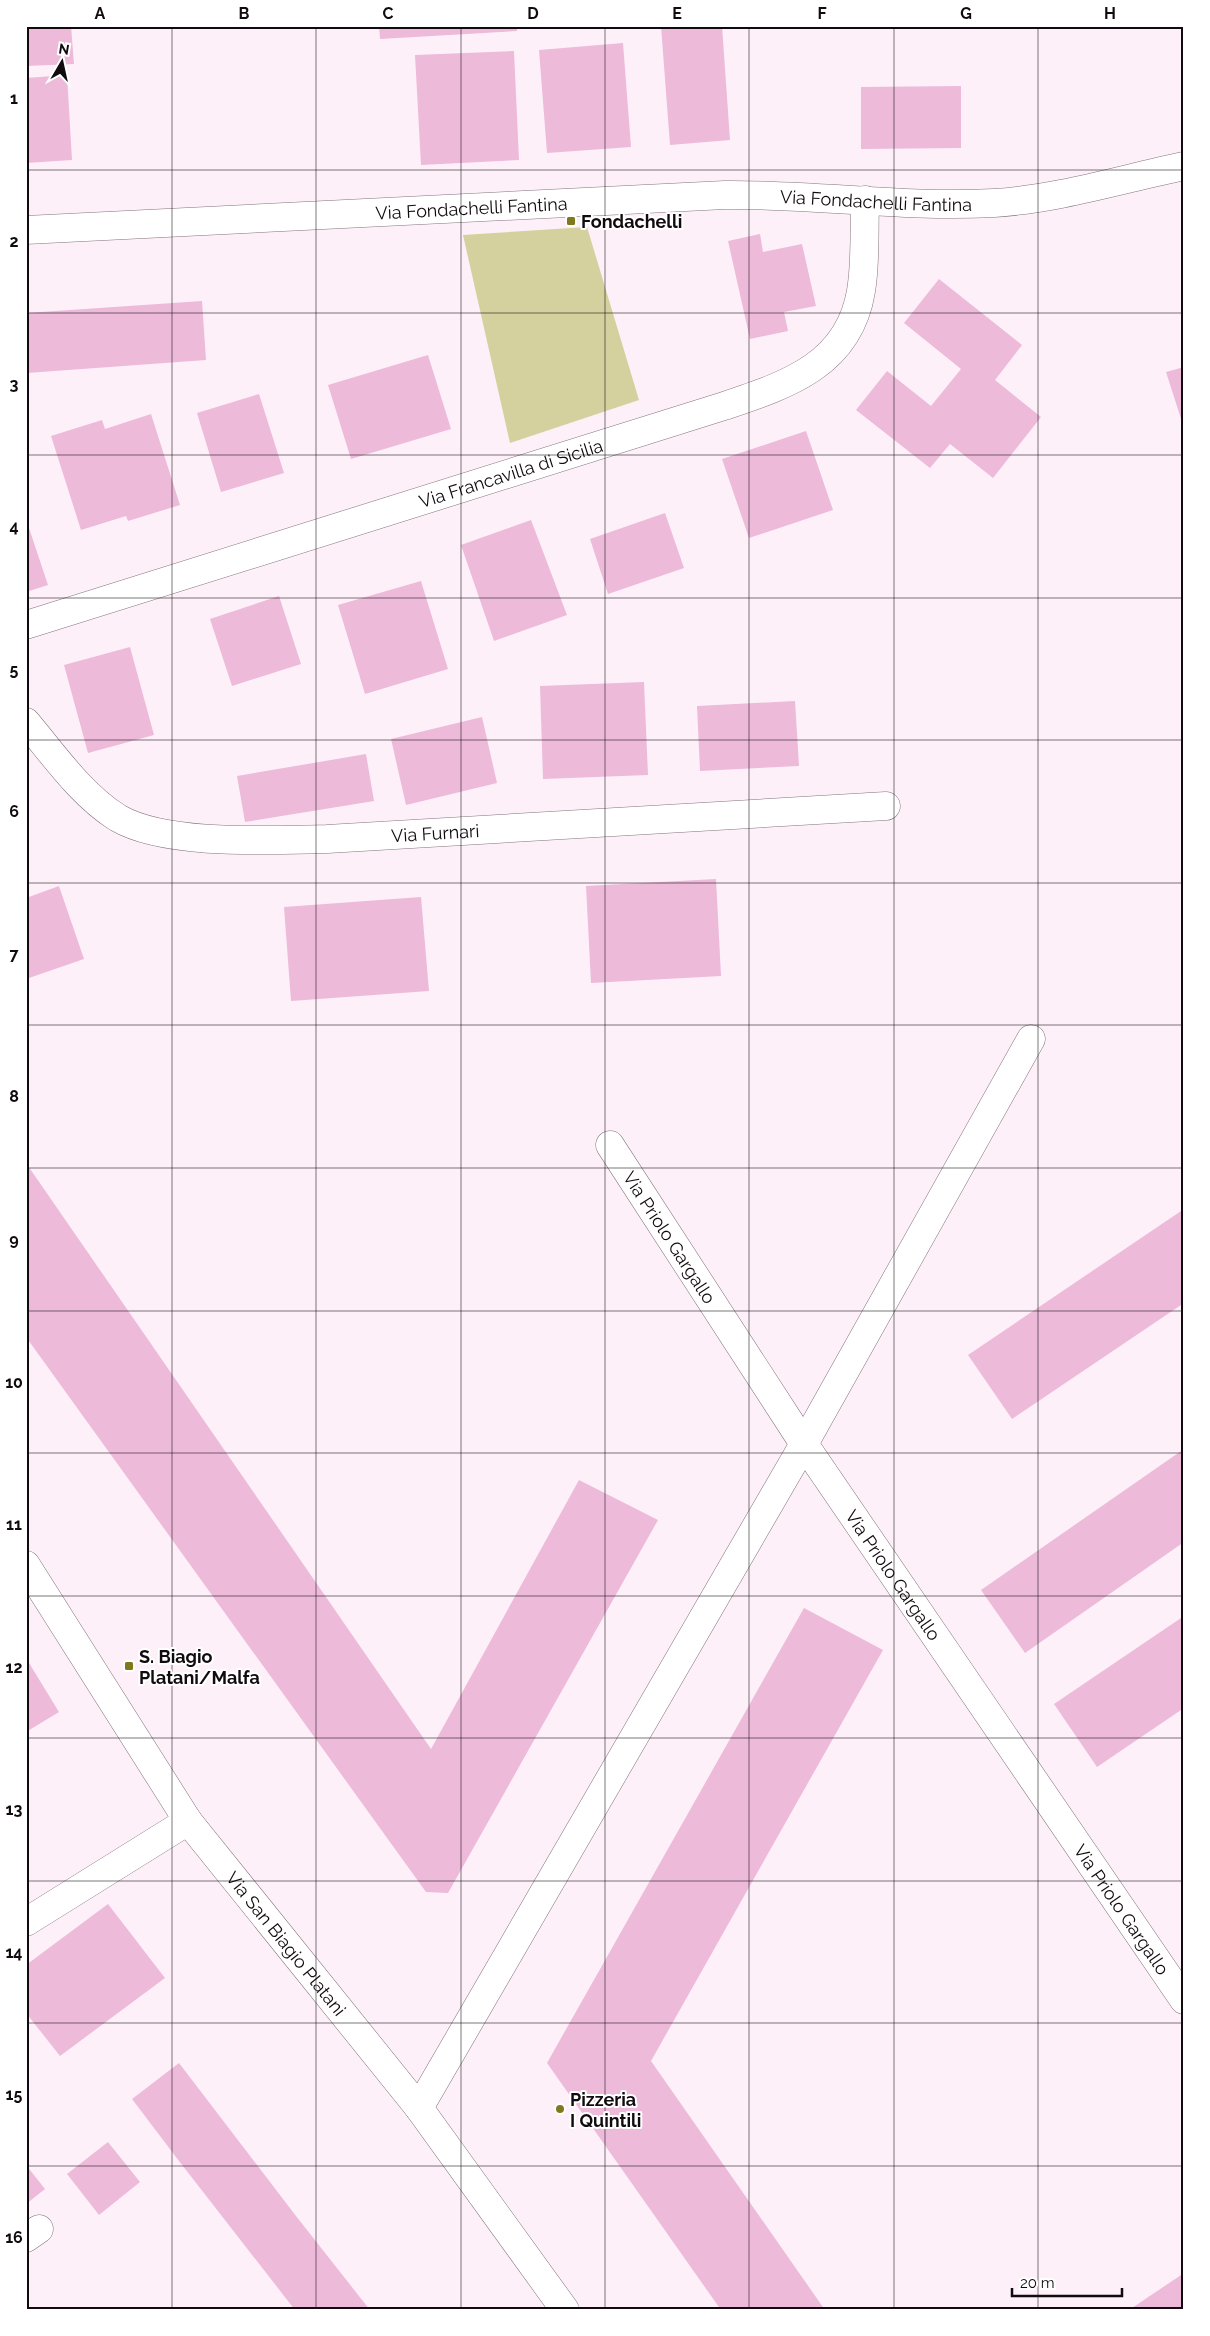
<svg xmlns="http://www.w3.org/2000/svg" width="1210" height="2336" viewBox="0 0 1210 2336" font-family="Raleway,sans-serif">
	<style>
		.green { fill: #d4d19f }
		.building { fill: #edbada }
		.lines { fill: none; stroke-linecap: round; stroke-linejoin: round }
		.minor-casing { stroke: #83747d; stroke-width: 29 }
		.minor { stroke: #fff; stroke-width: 28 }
		.grid { fill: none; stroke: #110b0f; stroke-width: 1; stroke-opacity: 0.55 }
		.poi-dot { fill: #7f781c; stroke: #fff; stroke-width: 2 }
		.labels { text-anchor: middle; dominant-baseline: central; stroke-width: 4; stroke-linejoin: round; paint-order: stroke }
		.street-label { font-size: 18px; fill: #110b0f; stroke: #fff }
		.poi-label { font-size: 18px; font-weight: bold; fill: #110b0f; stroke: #fff; text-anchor: start }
		.neatline { fill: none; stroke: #110b0f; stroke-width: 2 }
		.grid-label { font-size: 16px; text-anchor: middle; font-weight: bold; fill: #110b0f }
	</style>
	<rect width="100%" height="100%" fill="#fef0f8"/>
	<path class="green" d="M 587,227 L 639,400 L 510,443 L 463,235 Z"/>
	<path class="building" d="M 26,26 L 71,26 L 74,64 L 26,66 Z
		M 379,26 L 517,26 L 517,31 L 380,39 Z
		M 661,26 L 722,26 L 730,140 L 670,145 Z
		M 623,43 L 631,147 L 547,153 L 539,50 Z
		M 514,51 L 519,160 L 421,165 L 415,55 Z
		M 67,75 L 72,160 L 26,163 L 26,78 Z
		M 961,86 L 961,148 L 861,149 L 861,87 Z
		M 760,234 L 763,252 L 802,244 L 816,306 L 784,312 L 788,331 L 750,339 L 728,241 Z
		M 939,279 L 1022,345 L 995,380 L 1041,417 L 993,478 L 950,444 L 930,468 L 856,410 L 887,371 L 931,406 L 961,369 L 904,323 Z
		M 202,301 L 206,360 L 27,373 L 26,313 Z
		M 428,355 L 451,429 L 351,459 L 328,385 Z
		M 1184,367 L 1184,425 L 1183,425 L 1166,372 Z
		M 259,394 L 284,473 L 221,492 L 197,413 Z
		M 151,414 L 180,505 L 128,521 L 126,516 L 81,530 L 51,436 L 102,420 L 105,429 Z
		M 806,431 L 833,510 L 749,538 L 722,459 Z
		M 665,513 L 684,568 L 608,594 L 590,539 Z
		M 26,519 L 48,585 L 26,592 Z
		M 531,520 L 567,615 L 494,641 L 461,545 Z
		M 421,581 L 448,669 L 365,694 L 338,605 Z
		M 279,596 L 301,664 L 232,686 L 210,619 Z
		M 130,647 L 154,735 L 88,753 L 64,665 Z
		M 644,682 L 648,775 L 543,779 L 540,686 Z
		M 795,701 L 799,766 L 700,771 L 697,706 Z
		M 482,717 L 497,783 L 406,805 L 391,739 Z
		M 366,754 L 374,801 L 245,822 L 237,776 Z
		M 716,879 L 721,976 L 591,983 L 586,886 Z
		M 59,886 L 84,959 L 26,979 L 26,898 Z
		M 421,897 L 429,991 L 291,1001 L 284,907 Z
		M 26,1163 L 431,1749 L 579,1480 L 658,1520 L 448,1893 L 426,1892 L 26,1337 Z
		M 1184,1209 L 1184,1303 L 1012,1419 L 968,1355 Z
		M 1184,1449 L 1184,1542 L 1025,1653 L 981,1590 Z
		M 804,1608 L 883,1650 L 651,2061 L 825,2310 L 721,2310 L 547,2063 Z
		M 1184,1616 L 1184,1708 L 1097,1767 L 1054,1704 Z
		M 26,1658 L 59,1712 L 26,1732 Z
		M 108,1904 L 165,1978 L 60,2056 L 26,2013 L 26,1965 Z
		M 179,2063 L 296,2216 L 370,2310 L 295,2310 L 179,2161 L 132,2099 Z
		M 108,2142 L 140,2182 L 99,2215 L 67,2174 Z
		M 26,2165 L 45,2189 L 26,2204 Z
		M 1184,2273 L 1184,2310 L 1129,2310 Z"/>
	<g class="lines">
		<g class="minor-casing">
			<g id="minor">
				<path id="s1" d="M 26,230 L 725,195 C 815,194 905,208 994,203 C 1058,199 1122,179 1184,166"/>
				<path id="s2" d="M 26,625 L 724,406 C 787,385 849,365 861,291 C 866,262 864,230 865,200"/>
				<path id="s3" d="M 26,722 C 54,755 81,795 118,818 C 166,846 271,840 327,839 L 886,806"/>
				<path id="s4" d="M 610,1145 L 804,1444 L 1184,2000"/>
				<path id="s5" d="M 26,1565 L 188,1821 L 419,2108 L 565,2310"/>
				<path d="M 26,1922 L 188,1821"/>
				<path d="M 419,2108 L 804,1444 L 1031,1039"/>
				<path d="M 26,2238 L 39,2229"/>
			</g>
		</g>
		<use href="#minor" class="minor"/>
	</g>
	<path class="grid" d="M 172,26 L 172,2310M 316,26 L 316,2310M 461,26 L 461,2310M 605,26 L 605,2310M 749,26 L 749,2310M 894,26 L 894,2310M 1038,26 L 1038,2310M 26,170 L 1184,170M 26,313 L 1184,313M 26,455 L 1184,455M 26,598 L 1184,598M 26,740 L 1184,740M 26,883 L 1184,883M 26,1025 L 1184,1025M 26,1168 L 1184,1168M 26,1311 L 1184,1311M 26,1453 L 1184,1453M 26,1596 L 1184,1596M 26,1738 L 1184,1738M 26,1881 L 1184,1881M 26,2023 L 1184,2023M 26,2166 L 1184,2166"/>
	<g class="poi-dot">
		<rect x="566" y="216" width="10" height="10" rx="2.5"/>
		<rect x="124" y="1661" width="10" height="10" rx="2.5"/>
		<circle cx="560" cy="2109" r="5"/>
	</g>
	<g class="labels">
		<g class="street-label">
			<text stroke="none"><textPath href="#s1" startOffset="851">Via Fondachelli Fantina</textPath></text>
			<text stroke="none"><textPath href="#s1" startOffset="446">Via Fondachelli Fantina</textPath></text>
			<text stroke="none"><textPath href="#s2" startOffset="508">Via Francavilla di Sicilia</textPath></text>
			<text stroke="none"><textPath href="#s3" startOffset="454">Via Furnari</textPath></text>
			<text stroke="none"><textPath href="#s4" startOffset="110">Via Priolo Gargallo</textPath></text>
			<text stroke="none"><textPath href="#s4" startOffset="515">Via Priolo Gargallo</textPath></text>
			<text stroke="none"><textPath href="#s4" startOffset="920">Via Priolo Gargallo</textPath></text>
			<text stroke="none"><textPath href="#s5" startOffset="460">Via San Biagio Platani</textPath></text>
		</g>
		<g class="poi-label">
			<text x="581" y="221">Fondachelli</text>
			<text x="139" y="1656">S. Biagio<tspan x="139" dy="21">Platani/Malfa</tspan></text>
			<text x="570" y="2099">Pizzeria<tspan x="570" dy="21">I Quintili</tspan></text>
		</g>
	</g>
	<rect width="1210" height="2336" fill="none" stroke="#ffffff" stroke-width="55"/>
	<g transform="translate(62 62) rotate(9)" stroke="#ffffff" stroke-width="4" paint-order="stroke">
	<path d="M0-4L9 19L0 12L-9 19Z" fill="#110b0f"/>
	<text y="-8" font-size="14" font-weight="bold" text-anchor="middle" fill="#110b0f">N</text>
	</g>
	<path d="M1012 2288v8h110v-8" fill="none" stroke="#110b0f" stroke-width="2.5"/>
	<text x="1020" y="2288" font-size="15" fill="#110b0f" stroke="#ffffff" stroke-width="4" paint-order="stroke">20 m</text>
	<rect x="28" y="28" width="1154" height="2280" class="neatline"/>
	<g class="grid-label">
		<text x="100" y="19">A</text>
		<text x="244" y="19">B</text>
		<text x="388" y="19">C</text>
		<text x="533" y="19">D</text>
		<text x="677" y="19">E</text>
		<text x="822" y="19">F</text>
		<text x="966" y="19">G</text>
		<text x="1110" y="19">H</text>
		<text x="14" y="104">1</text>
		<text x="14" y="247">2</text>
		<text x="14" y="390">3</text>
		<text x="14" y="532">4</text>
		<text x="14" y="675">5</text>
		<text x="14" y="817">6</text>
		<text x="14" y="960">7</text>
		<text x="14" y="1102">8</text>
		<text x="14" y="1245">9</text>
		<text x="14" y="1388">10</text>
		<text x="14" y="1530">11</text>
		<text x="14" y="1673">12</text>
		<text x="14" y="1815">13</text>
		<text x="14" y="1958">14</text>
		<text x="14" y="2100">15</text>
		<text x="14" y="2243">16</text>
	</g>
</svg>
